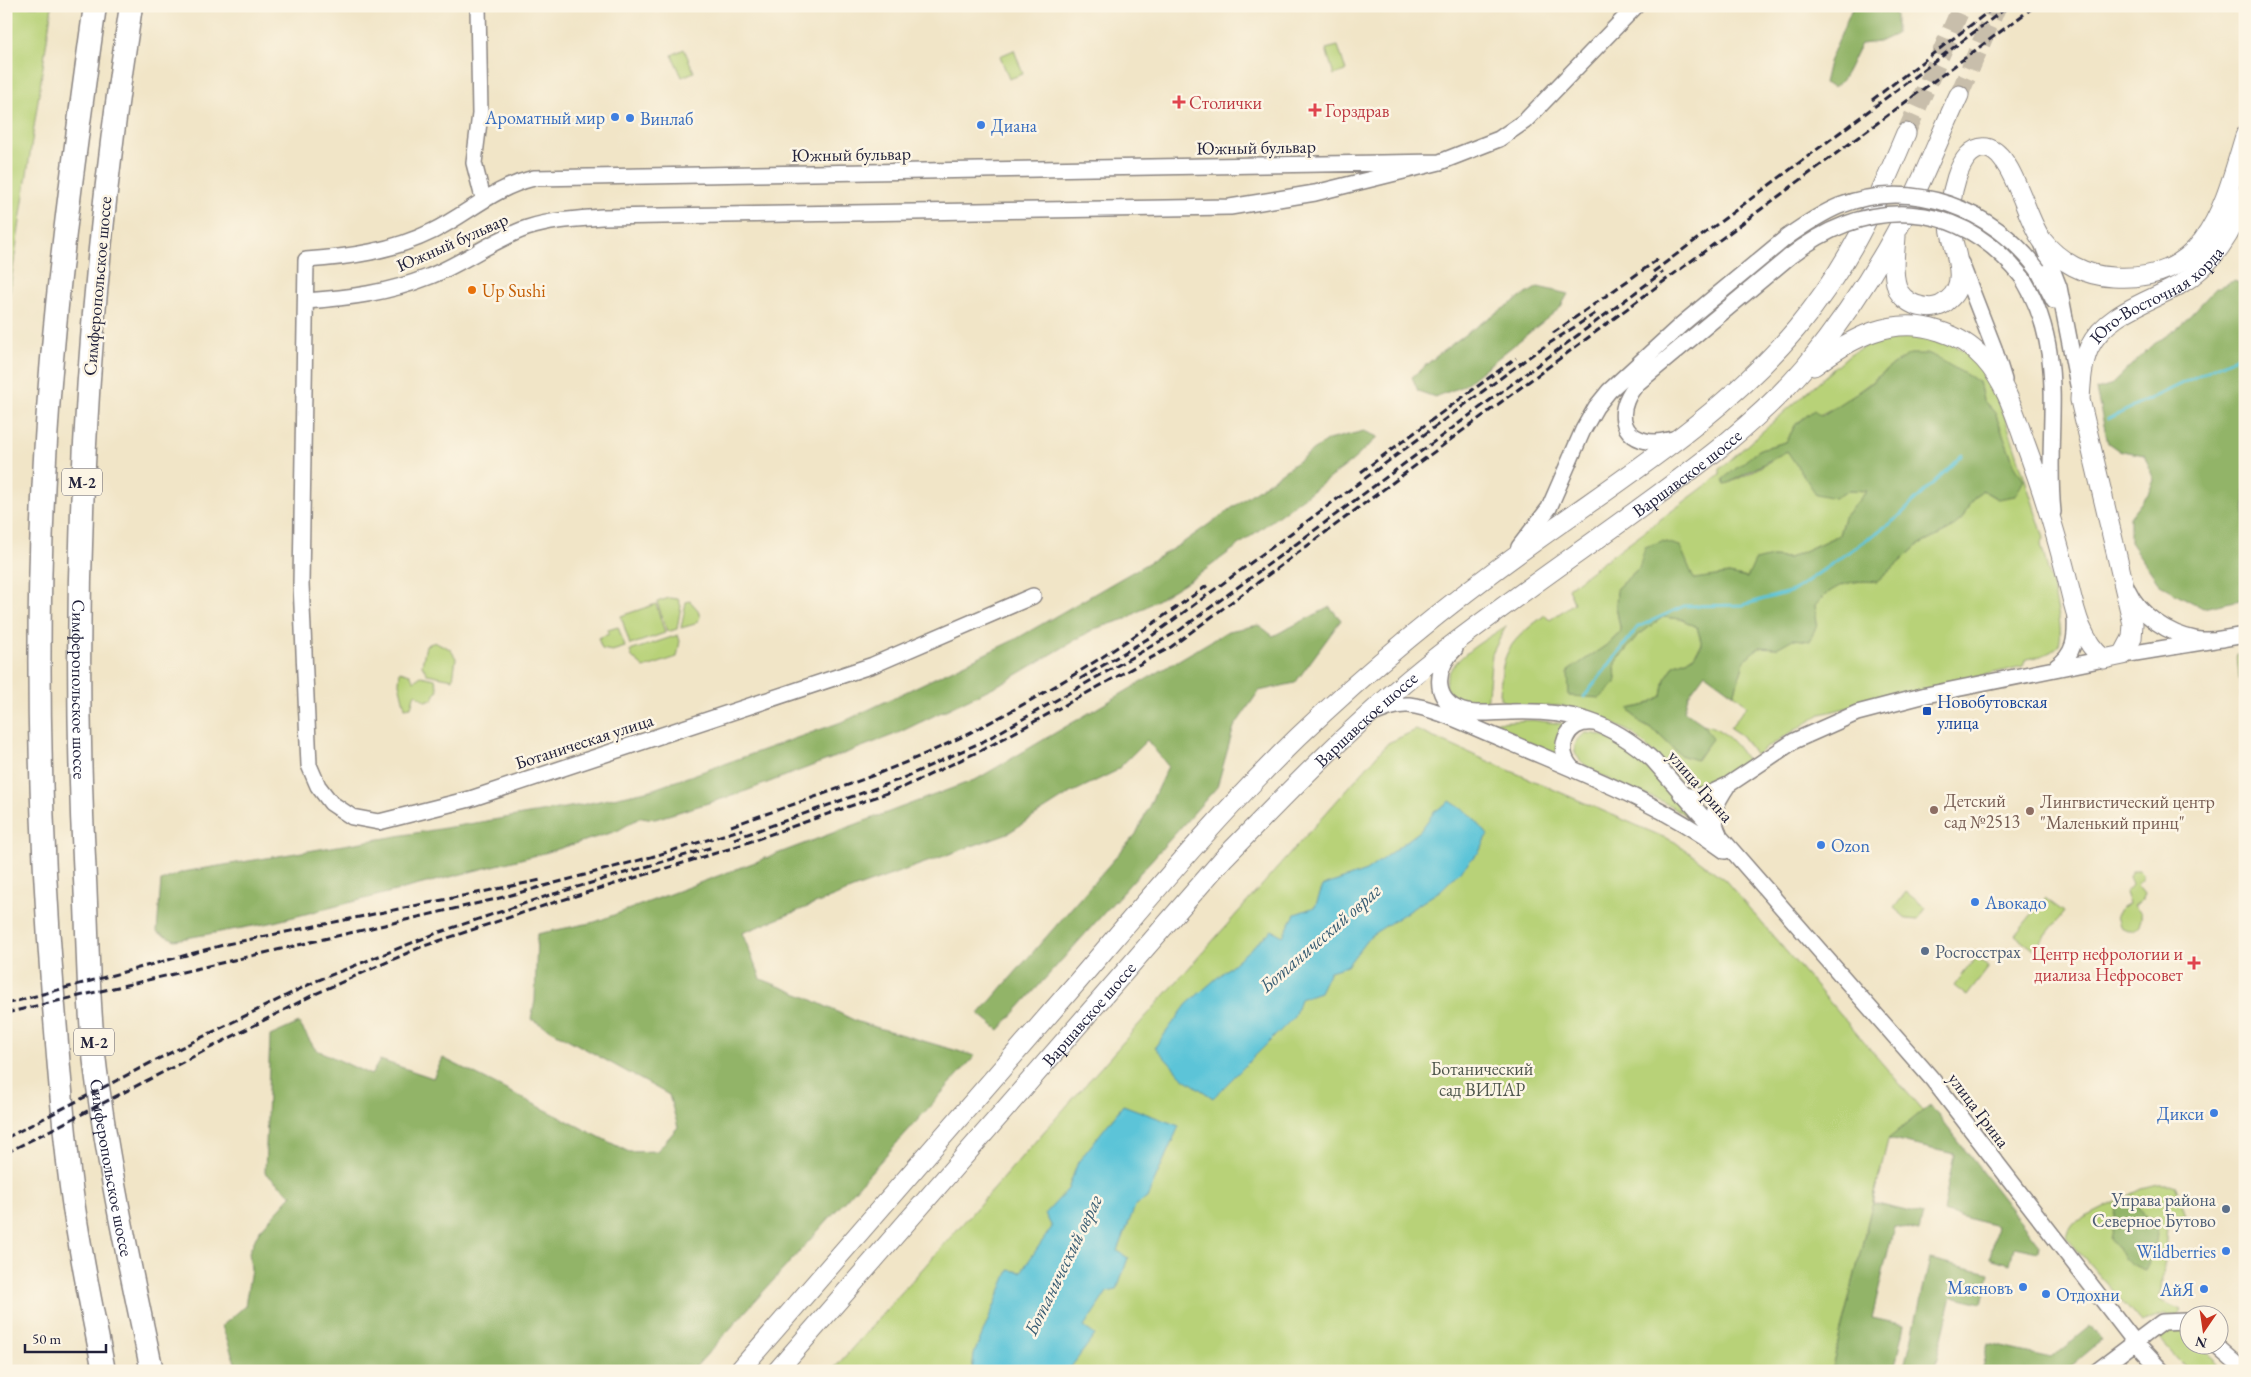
<svg xmlns="http://www.w3.org/2000/svg" width="2251" height="1377" viewBox="0 0 2251 1377" font-family="'EB Garamond',serif">
	<style>
		.green { fill: #b8d278; stroke: #6d7a5a }
		.forest { fill: #92b468; stroke: #5a6b52 }
		.water { fill: #5bc4d8; stroke: #3e738a }
		.lines { fill: none; stroke-linecap: round; stroke-linejoin: round }
		.stream { stroke: #5bc4d8; stroke-width: 3 }
		.major-tunnel { stroke: #c8beab; stroke-width: 19; stroke-dasharray: 19 9; stroke-linecap: butt }
		.minor-casing { stroke: #8a8481; stroke-width: 18 }
		.major-casing { stroke: #8a8481; stroke-width: 21 }
		.highway-casing { stroke: #8a8481; stroke-width: 25 }
		.minor { stroke: #fff; stroke-width: 15 }
		.major { stroke: #fff; stroke-width: 19 }
		.highway { stroke: #fff; stroke-width: 22 }
		.rail { stroke: #22223b; stroke-width: 3; stroke-dasharray: 8 4; stroke-linecap: butt }
		.minor-bridge-casing { stroke: #8a8481; stroke-width: 18; stroke-linecap: butt }
		.minor-bridge { stroke: #fff; stroke-width: 15 }
		.health-dot { fill: #e0444e; stroke: #fcf5e5; stroke-width: 2 }
		.shop-dot { fill: #3f7fe0; stroke: #fcf5e5; stroke-width: 2 }
		.food-dot { fill: #e8710a; stroke: #fcf5e5; stroke-width: 2 }
		.transit-dot { fill: #1a4fb4; stroke: #fcf5e5; stroke-width: 2 }
		.education-dot { fill: #8d6e63; stroke: #fcf5e5; stroke-width: 2 }
		.service-dot { fill: #5c6f8a; stroke: #fcf5e5; stroke-width: 2 }
		.labels { text-anchor: middle; dominant-baseline: central; stroke-width: 5; stroke-linejoin: round; paint-order: stroke }
		.shield { fill: #fcf5e5; stroke: #63616e; stroke-width: 1 }
		.shield-label { font-size: 16px; font-weight: bold; fill: #22223b }
		.health-label { font-size: 18px; fill: #be3a42; stroke: #fcf5e5; text-anchor: start }
		.shop-label { font-size: 18px; fill: #366cbe; stroke: #fcf5e5; text-anchor: end }
		.street-label { font-size: 18px; fill: #22223b; stroke: #fcf5e5 }
		.food-label { font-size: 18px; fill: #c56008; stroke: #fcf5e5; text-anchor: start }
		.transit-label { font-size: 18px; fill: #164399; stroke: #fcf5e5; text-anchor: start }
		.education-label { font-size: 18px; fill: #785e54; stroke: #fcf5e5; text-anchor: start }
		.service-label { font-size: 18px; fill: #4e5e75; stroke: #fcf5e5; text-anchor: start }
		.park-label { font-size: 18px; fill: #4f574d; stroke: #fcf5e5 }
		.water-label { font-size: 19px; font-style: italic; fill: #365b72; stroke: #fcf5e5 }
	</style>
	<rect width="100%" height="100%" fill="#fcf5e5"/>
	<filter id="ink" filterUnits="userSpaceOnUse"><feTurbulence type="fractalNoise" baseFrequency=".02" numOctaves="2"/><feDisplacementMap in="SourceGraphic" scale="10" xChannelSelector="R" yChannelSelector="G"/><feConvolveMatrix kernelMatrix="1 2 1 2 8 2 1 2 1" color-interpolation-filters="sRGB"/></filter>
	<filter id="wash" filterUnits="userSpaceOnUse"><feTurbulence type="fractalNoise" baseFrequency=".0096" numOctaves="4" result="noise"/><feDisplacementMap in="SourceGraphic" scale="20" xChannelSelector="R" yChannelSelector="G"/><feGaussianBlur stdDeviation="1.12" result="paint"/><feColorMatrix in="noise" values="0 0 0 0 0 0 0 0 0 0 0 0 0 0 0 0 0 1.4 0 .05"/><feComposite in="paint" operator="in"/></filter>
	<g filter="url(#wash)">
		<rect width="100%" height="100%" fill="#f1e5c7"/>
		<path class="green" d="M 6,6 L 52,6 L 6,316 Z
			M 1338,46 L 1346,71 L 1334,75 L 1326,49 Z
			M 684,49 L 694,72 L 682,77 L 672,55 Z
			M 1014,50 L 1023,74 L 1009,79 L 1000,56 Z
			M 1910,333 L 1934,336 L 1953,344 L 1977,361 L 1985,373 L 2005,417 L 2044,538 L 2041,544 C 2045,562 2068,632 2058,646 C 2050,655 2037,657 2026,659 L 2023,666 L 1821,714 L 1755,755 L 1742,736 L 1730,728 L 1747,705 L 1734,694 L 1745,659 L 1759,647 L 1777,648 L 1817,624 L 1815,605 C 1834,584 1850,579 1877,582 L 1917,546 L 1949,530 L 1962,519 L 1970,503 L 1982,490 L 1997,499 L 2014,464 L 1995,413 L 1983,400 L 1979,382 L 1895,363 C 1864,388 1835,412 1796,424 L 1786,442 L 1760,449 L 1724,479 L 1725,485 L 1750,473 L 1787,451 L 1798,465 L 1834,498 L 1850,490 L 1867,491 L 1844,517 L 1839,535 L 1789,558 L 1771,557 L 1748,578 L 1729,574 L 1693,580 L 1639,568 L 1617,588 L 1616,607 L 1621,632 L 1608,644 L 1569,671 L 1616,683 L 1615,664 L 1636,637 L 1663,617 L 1681,619 L 1697,627 L 1702,644 L 1692,658 L 1675,664 L 1665,679 L 1662,696 L 1646,705 L 1630,709 L 1640,723 L 1655,731 L 1680,755 L 1697,760 L 1711,739 L 1703,724 C 1725,729 1736,744 1748,762 C 1731,776 1713,791 1689,789 L 1635,735 L 1611,722 L 1589,712 L 1563,706 L 1509,706 L 1500,699 C 1501,651 1508,643 1545,615 L 1550,620 L 1574,603 L 1568,588 L 1720,475 L 1720,469 L 1850,354 L 1878,339 Z
			M 669,598 L 678,599 L 681,606 L 677,629 L 667,632 L 657,602 Z
			M 690,601 L 698,610 L 700,618 L 695,624 L 681,628 L 686,602 Z
			M 656,604 L 665,633 L 630,645 L 621,616 Z
			M 1506,626 L 1492,654 L 1487,705 C 1474,706 1460,706 1451,695 C 1429,669 1489,638 1506,626 Z
			M 618,627 L 625,647 L 612,651 L 602,649 L 598,638 L 609,634 L 608,630 Z
			M 678,635 L 680,641 L 677,657 L 644,668 L 632,657 L 630,651 Z
			M 436,642 L 450,649 L 456,658 L 453,679 L 427,674 L 422,665 L 426,645 Z
			M 2245,653 L 2245,709 L 2241,698 L 2237,654 Z
			M 400,671 L 410,674 L 414,681 L 421,676 L 435,679 L 438,689 L 433,699 L 425,701 L 415,693 L 411,707 L 405,708 L 399,683 Z
			M 1533,720 L 1572,725 L 1560,757 L 1475,723 Z
			M 1416,730 L 1675,842 L 1725,880 L 1923,1111 L 1888,1140 L 1832,1367 L 1827,1371 L 832,1371 L 1388,743 Z
			M 1586,733 C 1630,734 1668,785 1692,819 C 1682,813 1672,806 1661,801 C 1644,793 1541,762 1586,733 Z
			M 2132,871 L 2139,871 L 2142,874 L 2142,880 L 2137,885 L 2144,894 L 2141,901 L 2134,906 L 2141,913 C 2143,928 2130,935 2119,926 L 2116,916 L 2121,907 L 2129,904 L 2125,893 L 2132,885 L 2129,877 Z
			M 1906,892 L 1926,908 L 1918,920 L 1907,919 L 1894,908 Z
			M 2045,898 L 2064,912 L 2034,950 L 2015,935 Z
			M 1976,957 L 1989,967 L 1967,996 L 1954,986 Z
			M 2158,1185 L 2171,1185 L 2177,1187 L 2186,1216 L 2168,1216 L 2161,1301 L 2180,1310 L 2177,1316 L 2163,1315 L 2141,1323 L 2066,1237 L 2068,1230 L 2072,1224 L 2142,1189 Z
			M 2175,1329 L 2181,1330 L 2188,1337 L 2188,1344 L 2197,1345 L 2214,1359 L 2218,1371 L 2189,1371 L 2160,1339 L 2163,1333 Z"/>
		<path class="forest" d="M 1853,6 L 1891,6 L 1896,15 L 1896,34 L 1879,42 L 1861,44 C 1851,60 1848,77 1834,88 L 1824,83 L 1829,62 Z
			M 2234,281 L 2245,285 L 2245,599 L 2203,608 L 2160,585 L 2130,542 L 2130,517 L 2148,494 L 2154,480 L 2144,455 L 2118,450 L 2108,443 L 2096,390 L 2110,386 L 2150,347 L 2179,327 L 2216,288 Z
			M 1538,287 L 1568,294 L 1560,308 L 1463,386 L 1435,397 L 1418,391 L 1412,377 C 1451,342 1493,314 1538,287 Z
			M 1910,354 L 1930,354 L 1979,382 L 1983,400 L 1995,413 L 2014,464 L 2024,480 L 2015,496 L 1998,499 L 1982,490 L 1970,503 L 1962,519 L 1949,530 L 1917,546 L 1877,582 C 1851,579 1833,585 1815,605 L 1817,624 L 1810,641 L 1793,639 L 1777,648 L 1759,647 L 1745,659 L 1734,694 L 1705,673 L 1688,696 L 1684,711 L 1703,724 L 1712,739 L 1696,760 L 1680,755 L 1655,731 L 1640,723 L 1629,709 L 1646,705 L 1662,696 L 1665,679 L 1675,664 L 1692,658 L 1702,645 L 1697,627 L 1681,619 L 1663,617 L 1636,637 L 1615,664 L 1616,683 L 1600,698 L 1569,696 L 1568,671 L 1608,644 L 1621,632 L 1616,607 L 1617,588 L 1639,568 L 1645,547 L 1662,541 L 1680,546 L 1694,579 L 1729,574 L 1747,578 L 1755,561 L 1771,557 L 1789,558 L 1839,535 L 1844,517 L 1867,491 L 1850,490 L 1834,498 L 1816,494 L 1787,451 L 1725,485 L 1723,479 L 1760,449 L 1786,442 L 1796,424 L 1814,410 L 1821,416 L 1867,386 L 1895,363 Z
			M 1364,431 L 1378,437 L 1351,462 L 1201,573 L 1126,619 L 1094,629 L 1008,680 L 896,734 L 738,794 L 655,819 L 641,817 L 617,831 L 548,852 L 270,923 L 175,940 L 157,932 L 161,881 L 183,872 L 576,806 L 651,790 L 847,720 L 1016,639 L 1181,544 L 1328,440 Z
			M 1330,607 L 1341,620 L 1295,683 L 1259,691 L 1234,727 L 1217,787 L 999,1030 L 979,1014 L 1136,834 L 1168,766 L 1147,740 L 1116,771 L 1071,793 L 1008,833 L 858,887 L 742,933 L 761,979 L 806,997 L 858,1022 L 975,1056 L 692,1371 L 238,1371 L 222,1326 L 245,1306 L 251,1269 L 249,1252 L 259,1231 L 292,1195 L 265,1173 L 270,1036 L 299,1023 L 315,1049 L 371,1075 L 380,1060 L 433,1078 L 443,1058 L 629,1152 L 657,1151 L 678,1127 L 669,1095 L 531,1019 L 535,1001 L 537,934 L 595,922 L 977,779 L 1228,631 L 1259,625 L 1273,636 Z
			M 1930,1105 L 2039,1245 L 2038,1252 L 2014,1247 L 2010,1264 L 1990,1258 L 1997,1226 L 1943,1212 L 1954,1154 L 1888,1139 Z
			M 1881,1169 L 1873,1203 L 1923,1215 L 1919,1231 L 1894,1226 L 1872,1318 L 1904,1325 L 1894,1371 L 1835,1371 L 1832,1367 Z
			M 2126,1201 L 2136,1202 L 2145,1217 L 2154,1219 C 2162,1234 2152,1256 2145,1270 C 2124,1263 2123,1255 2110,1239 L 2117,1206 Z
			M 1930,1259 L 1989,1273 L 1982,1303 L 1952,1296 L 1934,1371 L 1904,1371 Z
			M 2090,1326 L 2102,1340 L 2065,1371 L 1981,1371 L 1988,1344 L 2051,1358 Z"/>
		<path class="water" d="M 1450,801 L 1470,814 L 1488,835 L 1479,852 L 1441,890 L 1370,936 L 1347,966 L 1330,971 L 1320,992 L 1300,999 L 1294,1017 L 1213,1098 L 1182,1077 L 1155,1047 L 1187,1004 L 1272,930 L 1283,936 L 1295,914 L 1315,907 L 1323,886 L 1366,871 L 1420,831 L 1434,812 Z
			M 1123,1105 L 1179,1126 L 1147,1198 L 1135,1206 L 1118,1251 L 1128,1258 L 1117,1290 L 1107,1292 L 1084,1327 L 1095,1335 L 1068,1371 L 972,1371 L 974,1354 L 1009,1270 L 1021,1272 L 1052,1227 L 1045,1214 L 1068,1189 L 1078,1162 Z"/>
		<g class="lines">
			<path class="stream" d="M 2108,419 L 2245,353
				M 1584,697 L 1638,627 L 1684,606 L 1743,605 L 1793,591 L 1896,519 L 1962,455"/>
		</g>
	</g>
	<g filter="url(#ink)">
		<g class="lines">
			<path class="major-tunnel" d="M 1959,95 L 1997,6
				M 1906,133 L 1962,6"/>
			<g class="minor-casing">
				<path id="minor" d="M 478,6 L 480,114 L 474,163 L 483,198
					M 2042,243 L 2059,287 L 2078,385
					M 1961,263 L 1994,348 L 2004,380
					M 2038,270 L 2054,301
					M 2022,277 C 2070,356 2044,428 2053,512
					M 306,301 C 348,298 388,293 428,277 C 462,264 492,240 527,228 C 551,220 576,219 602,217 L 1230,207 L 1315,193 L 1440,162 L 1499,139 L 1525,121 L 1636,6
					M 1679,438 C 1671,439 1663,442 1655,442 C 1616,440 1616,405 1639,382 L 1789,257
					M 1519,547 L 1549,508 L 1583,430 L 1596,407 L 1609,391 L 1682,324 L 1787,237
					M 2128,590 C 2139,615 2169,634 2195,639 C 2204,641 2214,640 2223,639
					M 1033,596 L 873,665 L 470,799 L 379,822 L 352,817 L 331,803 L 318,786 L 309,765 L 301,584 L 306,260 C 350,257 393,251 433,231 C 469,213 493,188 534,178 L 1440,162
					M 1455,649 C 1437,665 1431,697 1458,709 C 1472,716 1494,712 1511,712 C 1569,710 1609,720 1653,760 L 1932,1079 L 2134,1341 L 2162,1371
					M 2123,655 L 2245,635
					M 2056,667 C 2075,654 2076,638 2075,617
					M 1373,714 C 1385,709 1397,704 1409,705 C 1436,708 1476,729 1502,739 C 1578,772 1658,801 1725,851
					M 1574,770 C 1553,752 1566,719 1594,723
					M 1681,794 L 1693,797 L 1713,792 L 1728,785 L 1794,741 L 1857,713 L 1926,695 L 2104,659
					M 1719,834 C 1709,814 1716,803 1728,785
					M 2214,1344 L 2245,1371
					M 2097,1371 L 2162,1322 L 2186,1321 L 2188,1323"/>
			</g>
			<g class="major-casing">
				<g id="major">
					<path d="M 1896,236 C 1895,253 1891,276 1899,292 C 1904,300 1914,306 1924,307 C 1933,309 1942,306 1948,300 C 1971,282 1952,248 1950,226 C 1948,205 1957,144 1987,148 C 2013,153 2026,220 2042,240 C 2059,262 2086,276 2113,277 C 2207,283 2223,209 2245,136"/>
					<path id="s1" d="M 1814,366 C 1851,338 1892,315 1939,331 C 1956,336 1972,346 1984,359 C 2005,382 2014,411 2024,440 C 2040,483 2054,526 2065,570 C 2073,600 2078,640 2104,659 L 2123,655 L 2132,638 L 2133,624 L 2080,400 C 2081,382 2082,364 2089,348 C 2106,313 2149,302 2179,285 C 2212,265 2234,232 2245,195"/>
					<path d="M 739,1371 C 851,1243 962,1115 1073,987 C 1146,902 1218,815 1298,737 C 1370,668 1449,603 1530,545 C 1624,477 1722,417 1797,328 C 1849,265 1875,207 1906,133"/>
					<path id="s2" d="M 777,1371 L 1223,859 C 1291,789 1358,719 1435,658 C 1500,607 1569,560 1636,511 C 1696,467 1756,424 1805,367 C 1839,325 1870,280 1896,232 C 1920,188 1938,140 1959,95"/>
				</g>
			</g>
			<g class="highway-casing">
				<g id="highway">
					<path d="M 95,6 C 74,156 53,307 45,458 C 35,637 39,817 53,995 C 59,1064 63,1133 73,1201 C 81,1258 93,1314 104,1371"/>
					<path id="s3" d="M 131,6 C 86,295 69,587 85,879 C 88,944 88,1009 96,1072 C 109,1172 131,1272 152,1371"/>
				</g>
			</g>
			<use href="#minor" class="minor"/>
			<use href="#major" class="major"/>
			<use href="#highway" class="highway"/>
			<path class="rail" d="M 1872,100 L 1996,6
				M 1653,272 L 2009,6
				M 1553,333 L 1660,258
				M 1361,472 L 1516,358
				M 1080,679 L 1149,638 L 1536,352 L 1596,313
				M 731,826 C 814,797 899,770 977,729 C 1058,688 1134,638 1208,585
				M 734,839 L 901,779 L 984,741 L 1180,630 L 1663,272
				M 6,1004 L 227,944 L 541,880
				M 6,1013 L 496,899 L 651,857 L 743,829
				M 6,1138 L 158,1059 L 316,981 L 437,933 L 550,895 L 713,847
				M 6,1153 L 315,994 L 421,947 L 546,905 L 729,849 L 904,787 L 988,747 L 1171,647 L 2035,6"/>
			<g class="minor-bridge-casing">
				<path id="minor-bridge" d="M 1787,237 C 1804,225 1820,214 1839,206 C 1912,177 1993,209 2038,270
					M 1789,257 C 1867,196 1957,197 2022,277"/>
			</g>
			<use href="#minor-bridge" class="minor-bridge"/>
		</g>
	</g>
	<g class="health-dot">
		<path d="M1176.5 94.5h5v5h5v5h-5v5h-5v-5h-5v-5h5z"/>
		<path d="M1312.5 102.5h5v5h5v5h-5v5h-5v-5h-5v-5h5z"/>
		<path d="M2191.5 955.5h5v5h5v5h-5v5h-5v-5h-5v-5h5z"/>
	</g>
	<g class="shop-dot">
		<circle cx="615" cy="117" r="5"/>
		<circle cx="630" cy="118" r="5"/>
		<circle cx="981" cy="125" r="5"/>
		<circle cx="1821" cy="845" r="5"/>
		<circle cx="1975" cy="902" r="5"/>
		<circle cx="2214" cy="1113" r="5"/>
		<circle cx="2226" cy="1251" r="5"/>
		<circle cx="2023" cy="1287" r="5"/>
		<circle cx="2204" cy="1289" r="5"/>
		<circle cx="2046" cy="1294" r="5"/>
	</g>
	<circle class="food-dot" cx="472" cy="290" r="5"/>
	<rect class="transit-dot" x="1922" y="706" width="10" height="10" rx="2.5"/>
	<g class="education-dot">
		<circle cx="1934" cy="810" r="5"/>
		<circle cx="2030" cy="811" r="5"/>
	</g>
	<g class="service-dot">
		<circle cx="1925" cy="951" r="5"/>
		<circle cx="2226" cy="1209" r="5"/>
	</g>
	<g class="labels">
		<g class="shield">
			<rect x="62" y="468.5" width="40" height="27" rx="4"/>
			<rect x="74" y="1028.5" width="40" height="27" rx="4"/>
		</g>
		<g class="shield-label">
			<text x="82" y="482">М-2</text>
			<text x="94" y="1042">М-2</text>
		</g>
		<g class="health-label">
			<text x="1189" y="102">Столички</text>
			<text x="1325" y="110">Горздрав</text>
			<text x="2183" y="953" text-anchor="end">Центр нефрологии и<tspan x="2183" dy="21">диализа Нефросовет</tspan></text>
		</g>
		<g class="shop-label">
			<text x="605" y="117">Ароматный мир</text>
			<text x="640" y="118" text-anchor="start">Винлаб</text>
			<text x="991" y="125" text-anchor="start">Диана</text>
			<text x="1831" y="845" text-anchor="start">Ozon</text>
			<text x="1985" y="902" text-anchor="start">Авокадо</text>
			<text x="2204" y="1113">Дикси</text>
			<text x="2216" y="1251">Wildberries</text>
			<text x="2013" y="1287">Мясновъ</text>
			<text x="2194" y="1289">АйЯ</text>
			<text x="2056" y="1294" text-anchor="start">Отдохни</text>
		</g>
		<g class="street-label">
			<text transform="translate(1256 147) rotate(-1)">Южный бульвар</text>
			<text transform="translate(851 154) rotate(-1)">Южный бульвар</text>
			<text transform="translate(452 242) rotate(-24)">Южный бульвар</text>
			<text transform="translate(97 286) rotate(-85)">Симферопольское шоссе</text>
			<text stroke="none"><textPath href="#s1" startOffset="939">Юго-Восточная хорда</textPath></text>
			<text stroke="none"><textPath href="#s2" startOffset="1284">Варшавское шоссе</textPath></text>
			<text stroke="none"><textPath href="#s3" startOffset="686">Симферопольское шоссе</textPath></text>
			<text stroke="none"><textPath href="#s2" startOffset="879">Варшавское шоссе</textPath></text>
			<text transform="translate(584 741) rotate(-18)">Ботаническая улица</text>
			<text transform="translate(1701 786) rotate(49)">улица Грина</text>
			<text stroke="none"><textPath href="#s2" startOffset="474">Варшавское шоссе</textPath></text>
			<text transform="translate(1979 1110) rotate(53)">улица Грина</text>
			<text stroke="none"><textPath href="#s3" startOffset="1166">Симферопольское шоссе</textPath></text>
		</g>
		<g class="food-label">
			<text x="482" y="290">Up Sushi</text>
		</g>
		<g class="transit-label">
			<text x="1937" y="701">Новобутовская<tspan x="1937" dy="21">улица</tspan></text>
		</g>
		<g class="education-label">
			<text x="1944" y="800">Детский<tspan x="1944" dy="21">сад №2513</tspan></text>
			<text x="2040" y="801">Лингвистический центр<tspan x="2040" dy="21">"Маленький принц"</tspan></text>
		</g>
		<g class="service-label">
			<text x="1935" y="951">Росгосстрах</text>
			<text x="2216" y="1199" text-anchor="end">Управа района<tspan x="2216" dy="21">Северное Бутово</tspan></text>
		</g>
		<g class="park-label">
			<text x="1482" y="1068">Ботанический<tspan x="1482" dy="21">сад ВИЛАР</tspan></text>
		</g>
		<g class="water-label">
			<text transform="translate(1320 938) rotate(-41)">Ботанический овраг</text>
			<text transform="translate(1063 1265) rotate(-64)">Ботанический овраг</text>
		</g>
	</g>
	<rect width="2251" height="1377" fill="none" stroke="#fcf5e5" stroke-width="25"/>
	<g transform="translate(2204 1330) rotate(193)"><circle r="24" fill="#fcf5e5" stroke="#a5a1a1"/>
	<path d="M0-4L9 19L0 12L-9 19Z" fill="#c8321e"/>
	<text y="-8" font-size="14" font-weight="bold" text-anchor="middle" fill="#22223b">N</text>
	</g>
	<path d="M25 1344v8h81v-8" fill="none" stroke="#22223b" stroke-width="2.5"/>
	<text x="32" y="1344" font-size="15" fill="#22223b" stroke="#fcf5e5" stroke-width="4" paint-order="stroke">50 m</text>
</svg>
